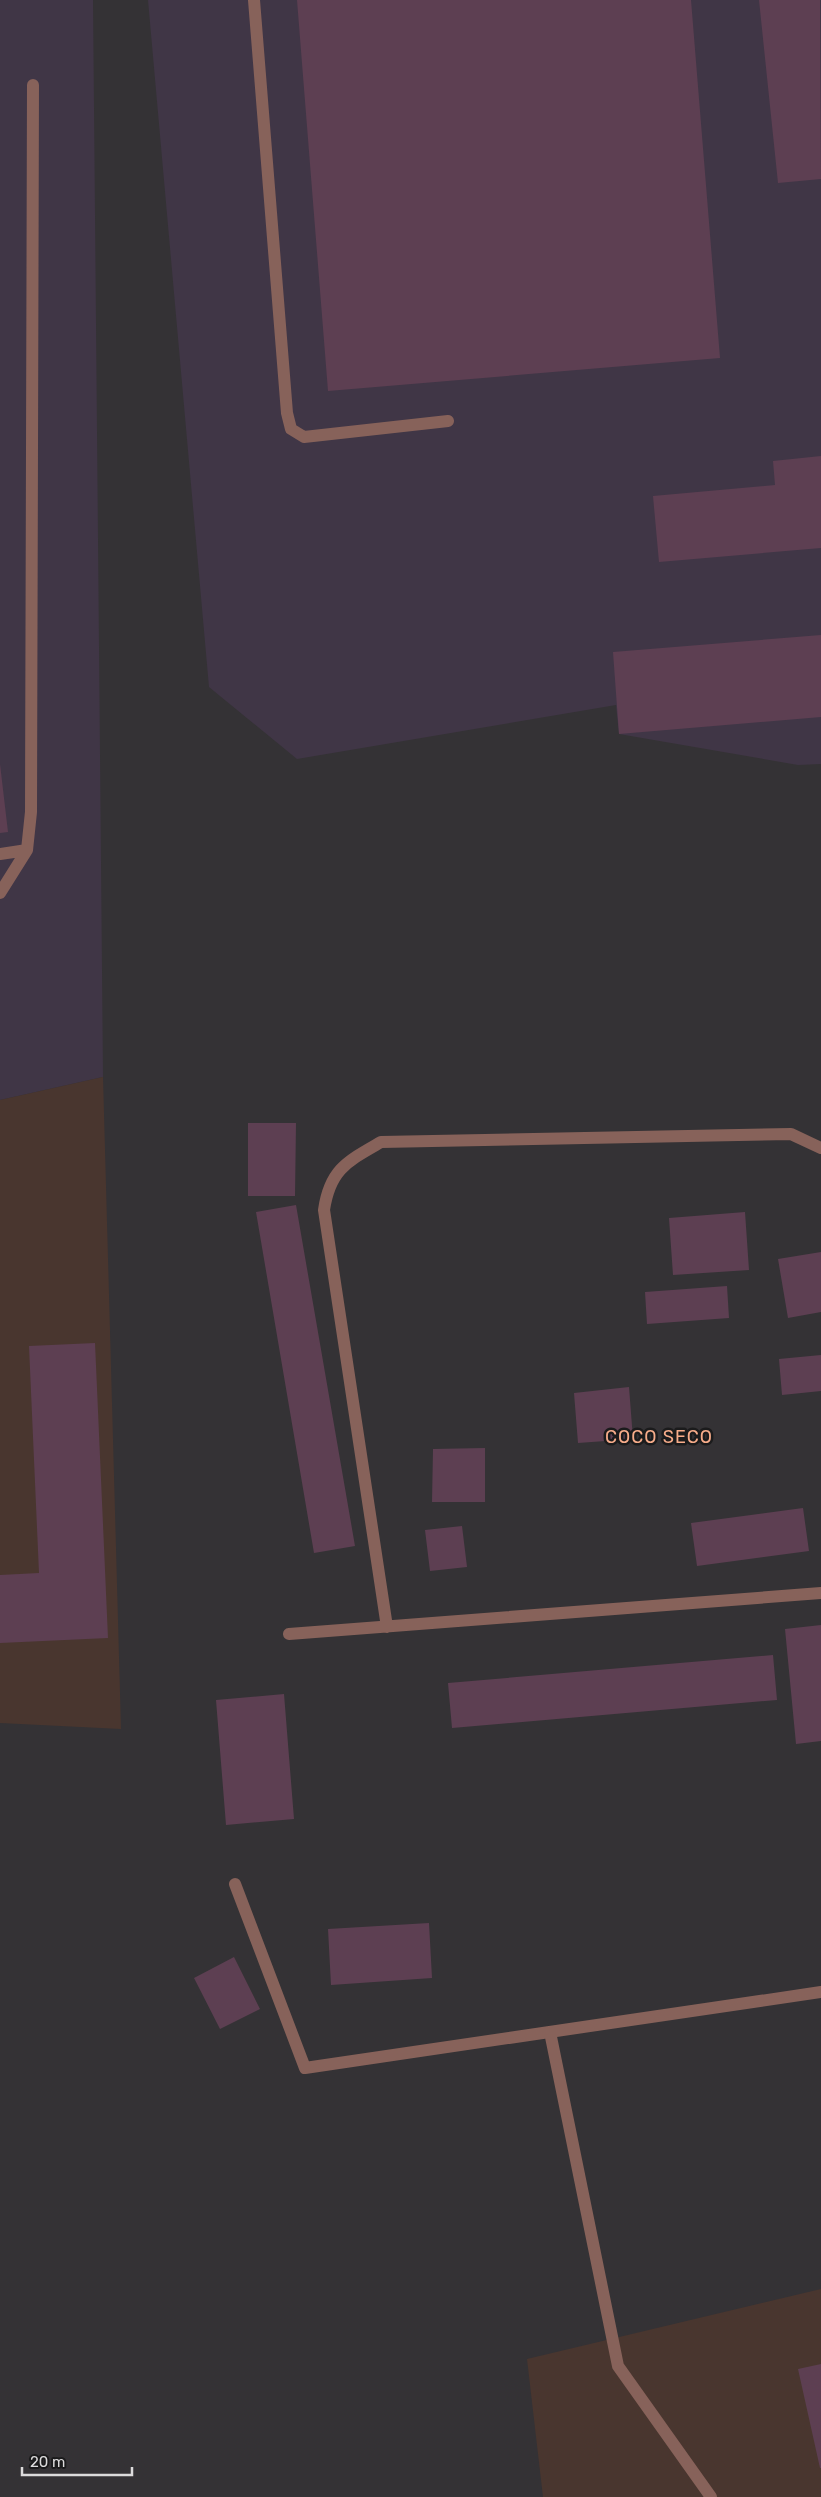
<svg xmlns="http://www.w3.org/2000/svg" width="821" height="2497" viewBox="0 0 821 2497" font-family="Rubik,sans-serif">
	<style>
		.commercial { fill: #403646 }
		.industrial { fill: #49362f }
		.building { fill: #5d3f52 }
		.lines { fill: none; stroke-linecap: round; stroke-linejoin: round }
		.lane { stroke: #87625a; stroke-width: 12 }
		.labels { text-anchor: middle; dominant-baseline: central; stroke-width: 5; stroke-linejoin: round; paint-order: stroke }
		.neighbourhood-label { font-size: 18px; letter-spacing: 1px; fill: #f7ac8a; stroke: #1b1b1c }
	</style>
	<rect width="100%" height="100%" fill="#343235"/>
	<path class="commercial" d="M 0,0 L 93,0 L 103,1077 L 0,1100 Z
		M 148,0 L 821,0 L 821,764 L 798,765 L 619,734 L 616,705 L 297,759 L 209,687 Z"/>
	<path class="industrial" d="M 103,1077 L 121,1729 L 0,1723 L 0,1100 Z
		M 821,2289 L 821,2497 L 543,2497 L 527,2359 Z"/>
	<path class="building" d="M 297,0 L 691,0 L 720,358 L 328,391 Z
		M 759,0 L 820,0 L 821,179 L 778,183 Z
		M 821,456 L 821,548 L 659,562 L 653,496 L 775,485 L 773,461 Z
		M 821,635 L 821,717 L 619,734 L 613,652 Z
		M 0,764 L 8,832 L 0,833 Z
		M 248,1123 L 296,1123 L 295,1196 L 248,1196 Z
		M 296,1205 L 355,1546 L 314,1553 L 256,1212 Z
		M 745,1212 L 749,1270 L 673,1275 L 669,1218 Z
		M 821,1252 L 821,1312 L 788,1318 L 778,1259 Z
		M 727,1286 L 729,1318 L 647,1324 L 645,1292 Z
		M 95,1343 L 108,1638 L 0,1643 L 0,1575 L 39,1573 L 29,1346 Z
		M 821,1355 L 821,1391 L 782,1395 L 779,1359 Z
		M 629,1387 L 633,1439 L 578,1443 L 574,1393 Z
		M 485,1448 L 485,1502 L 432,1502 L 433,1449 Z
		M 803,1508 L 809,1551 L 697,1566 L 691,1523 Z
		M 462,1526 L 467,1567 L 430,1571 L 425,1530 Z
		M 821,1625 L 821,1741 L 796,1744 L 785,1629 Z
		M 773,1655 L 777,1700 L 452,1728 L 448,1683 Z
		M 284,1694 L 294,1819 L 226,1825 L 216,1700 Z
		M 429,1923 L 432,1978 L 331,1985 L 328,1929 Z
		M 234,1957 L 260,2009 L 220,2029 L 194,1978 Z
		M 821,2364 L 821,2468 L 820,2468 L 798,2369 Z"/>
	<g class="lines">
		<path class="lane" d="M 254,0 L 287,413 L 291,429 L 304,437 L 448,421
			M 0,854 L 27,850
			M 0,893 L 27,850 L 31,812 L 33,85
			M 387,1627 L 324,1210 C 330,1169 348,1161 381,1142 L 791,1134 L 821,1148
			M 289,1634 L 821,1593
			M 235,1884 L 305,2068 L 821,1992
			M 550,2032 L 618,2366 L 711,2497"/>
	</g>
	<g class="labels">
		<g class="neighbourhood-label">
			<text x="659" y="1437">COCO SECO</text>
		</g>
	</g>
	<path d="M22 2467v8h110v-8" fill="none" stroke="#dcdbdc" stroke-width="2.5"/>
	<text x="30" y="2467" font-size="15" fill="#dcdbdc" stroke="#1b1b1c" stroke-width="4" paint-order="stroke">20 m</text>
</svg>
